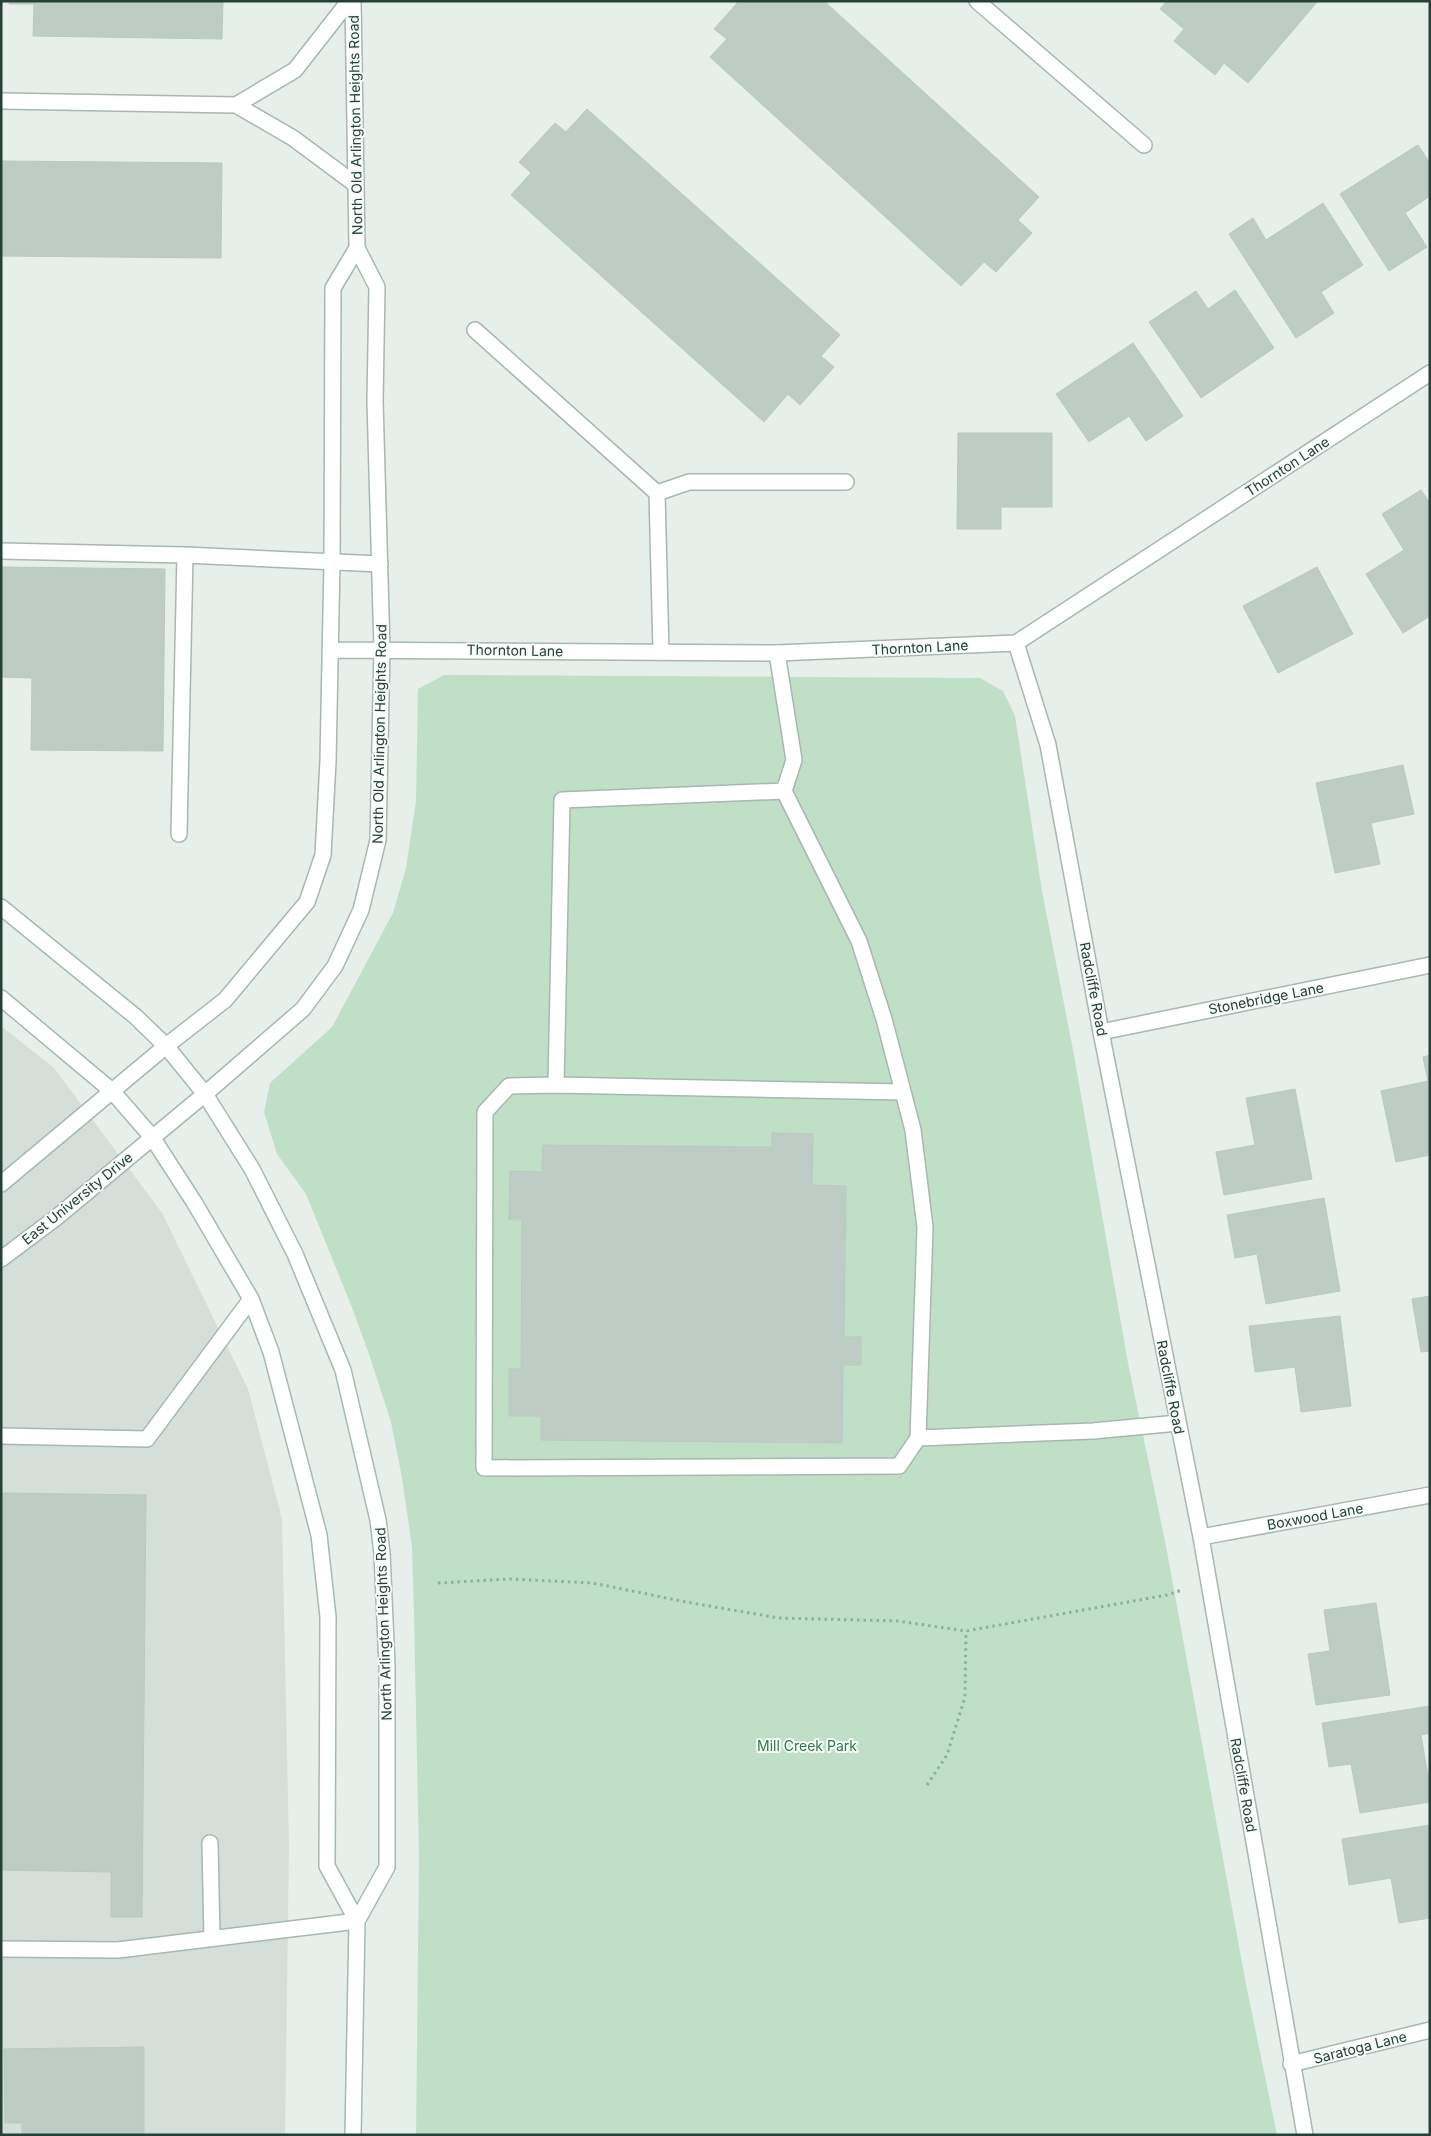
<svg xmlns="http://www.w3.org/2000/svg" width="1431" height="2136" viewBox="0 0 1431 2136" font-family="Inter,sans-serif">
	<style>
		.built { fill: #d4dfd9 }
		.green { fill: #c0dfc7 }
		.building { fill: #beccc6; stroke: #b9c8c1 }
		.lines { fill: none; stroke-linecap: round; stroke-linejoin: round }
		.lane-casing { stroke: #a8b7b1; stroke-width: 18 }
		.street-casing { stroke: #a8b7b1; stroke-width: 18 }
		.secondary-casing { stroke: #a5bab2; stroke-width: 18 }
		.path { stroke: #88b1a2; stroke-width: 3; stroke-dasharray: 2.5 4; stroke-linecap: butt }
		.lane { stroke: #fff; stroke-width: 15 }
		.street { stroke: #fff; stroke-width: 15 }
		.secondary { stroke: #fff; stroke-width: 15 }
		.labels { text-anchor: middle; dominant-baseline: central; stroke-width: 4; stroke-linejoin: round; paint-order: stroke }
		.street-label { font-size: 14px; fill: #254138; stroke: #f7fbf9 }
		.park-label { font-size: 14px; fill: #307748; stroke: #f7fbf9 }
	</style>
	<rect width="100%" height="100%" fill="#e6efea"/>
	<path class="built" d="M 1,1026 L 54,1068 L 162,1213 L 248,1389 L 282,1519 L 289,1846 L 285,2135 L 1,2135 Z"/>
	<path class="green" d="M 444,675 L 980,678 L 1003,691 L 1015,716 L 1042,891 L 1074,1055 L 1128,1363 L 1166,1546 L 1245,1979 L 1277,2135 L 416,2135 L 419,1859 L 414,1614 L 412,1547 L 402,1478 L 391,1422 L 369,1354 L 351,1305 L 306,1194 L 277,1154 L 264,1112 L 270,1083 L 332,1027 L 393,913 L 406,868 L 416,801 L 418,689 Z"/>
	<path class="building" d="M 9,1 L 223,1 L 222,39 L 33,36 L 34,4 L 9,4 Z
		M 739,1 L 824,1 L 1039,197 L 1018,220 L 1032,233 L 996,272 L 984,262 L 961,286 L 710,57 L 727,39 L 714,29 Z
		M 1167,1 L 1318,1 L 1248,83 L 1224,63 L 1215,75 L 1174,41 L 1184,29 L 1160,9 Z
		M 587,109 L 840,335 L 821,356 L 834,367 L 800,405 L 788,394 L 764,422 L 511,195 L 531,173 L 519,162 L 555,123 L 566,132 Z
		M 1418,145 L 1430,163 L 1430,196 L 1405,213 L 1427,247 L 1389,271 L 1340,194 Z
		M 1,161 L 222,163 L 221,258 L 1,256 Z
		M 1323,203 L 1363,265 L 1321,292 L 1334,313 L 1296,338 L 1229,234 L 1253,218 L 1266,240 Z
		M 1235,290 L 1274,348 L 1201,398 L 1149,322 L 1196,291 L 1208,309 Z
		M 1133,343 L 1183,416 L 1146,441 L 1129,416 L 1089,442 L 1056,394 Z
		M 958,433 L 1052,433 L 1052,507 L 1001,507 L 1001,529 L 957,529 Z
		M 1421,490 L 1430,503 L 1430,616 L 1403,633 L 1366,574 L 1404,550 L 1382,514 Z
		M 1,567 L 165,569 L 163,751 L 31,750 L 32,678 L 1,677 Z
		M 1317,567 L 1353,634 L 1278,673 L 1243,606 Z
		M 1403,765 L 1414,814 L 1371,823 L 1380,864 L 1335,873 L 1316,783 Z
		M 1430,1055 L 1430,1155 L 1396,1162 L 1381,1091 L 1428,1081 L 1423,1057 Z
		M 1295,1089 L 1312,1179 L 1224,1195 L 1216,1152 L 1255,1145 L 1246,1098 Z
		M 772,1133 L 813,1134 L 812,1185 L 846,1186 L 844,1337 L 861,1337 L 861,1365 L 843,1365 L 842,1443 L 541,1440 L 541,1416 L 509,1416 L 509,1369 L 521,1369 L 522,1219 L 509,1219 L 510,1171 L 542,1172 L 543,1145 L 772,1147 Z
		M 1324,1198 L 1340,1291 L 1266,1304 L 1257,1254 L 1235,1258 L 1227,1215 Z
		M 1430,1296 L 1430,1351 L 1421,1352 L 1412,1299 Z
		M 1340,1316 L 1351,1406 L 1301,1412 L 1295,1367 L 1255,1372 L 1249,1326 Z
		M 1,1493 L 146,1495 L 142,1917 L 111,1917 L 111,1872 L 1,1870 Z
		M 1376,1603 L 1390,1695 L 1316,1705 L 1308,1654 L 1330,1651 L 1324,1610 Z
		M 1430,1706 L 1430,1733 L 1421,1735 L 1430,1787 L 1430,1802 L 1360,1813 L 1351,1764 L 1329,1767 L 1322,1723 Z
		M 1430,1825 L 1430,1918 L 1399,1923 L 1391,1878 L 1349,1885 L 1342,1839 Z
		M 144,2047 L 144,2135 L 22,2135 L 22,2123 L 5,2123 L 4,2049 Z"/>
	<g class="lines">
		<g class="lane-casing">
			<path id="lane" d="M 1,101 L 236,105 L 293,138 L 355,184
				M 236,105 L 295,70 L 349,1
				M 475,330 L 657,493 L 661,652
				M 657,493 L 689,482 L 846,482
				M 1,551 L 185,555 L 380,564
				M 777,653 L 794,760 L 784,791 L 859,941 L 884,1019 L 913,1130 L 925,1227 L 918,1438 L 1093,1431 L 1178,1423
				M 784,791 L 562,800 L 556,1085 L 903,1092
				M 179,834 L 185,555
				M 556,1085 L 509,1086 L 485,1112 L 484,1468 L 899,1466 L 918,1438
				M 1,1436 L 147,1439 L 251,1299
				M 210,1843 L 212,1938
				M 1,1949 L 118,1950 L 357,1921"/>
		</g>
		<g class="street-casing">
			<path id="street" d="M 977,1 L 1144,145
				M 1016,643 L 1048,745 L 1101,1032 L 1201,1537 L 1305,2135
				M 330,650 L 777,653 L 1016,643 L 1430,373
				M 1101,1032 L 1430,965
				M 1,1184 L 166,1046 L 225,1000 L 307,902 L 323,855 L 328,761 L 332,562 L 333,288 L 357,248
				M 1,1259 L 57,1217 L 205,1094 L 303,1009 L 335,966 L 361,910 L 378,840 L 382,649 L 375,401 L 377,287 L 357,248 L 353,1
				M 1201,1537 L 1430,1495
				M 1291,2064 L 1430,2030"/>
		</g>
		<g class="secondary-casing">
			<path id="secondary" d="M 1,907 L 136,1017 L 166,1046 L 205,1094 L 252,1169 L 295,1254 L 343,1370 L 378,1520 L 382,1553 L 387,1666 L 387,1867 L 357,1921 L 353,2135
				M 1,998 L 112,1091 L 152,1137 L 194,1202 L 251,1299 L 271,1352 L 319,1535 L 328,1617 L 327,1866 L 357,1921"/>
		</g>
		<path class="path" d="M 438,1583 L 510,1579 L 593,1583 L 686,1602 L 779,1618 L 898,1621 L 966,1631 L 1167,1595 L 1182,1590
			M 927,1785 L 947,1755 L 965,1697 L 966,1631"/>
		<use href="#lane" class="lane"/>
		<use href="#street" class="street"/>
		<use href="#secondary" class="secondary"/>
	</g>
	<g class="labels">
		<g class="street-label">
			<text transform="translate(355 125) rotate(-91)">North Old Arlington Heights Road</text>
			<text transform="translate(1287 466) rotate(-33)">Thornton Lane</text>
			<text transform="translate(920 647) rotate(-3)">Thornton Lane</text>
			<text transform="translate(515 650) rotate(1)">Thornton Lane</text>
			<text transform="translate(379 734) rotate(-89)">North Old Arlington Heights Road</text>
			<text transform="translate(1094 989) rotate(79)">Radcliffe Road</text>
			<text transform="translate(1266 998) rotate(-11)">Stonebridge Lane</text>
			<text transform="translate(77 1198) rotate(-39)">East University Drive</text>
			<text transform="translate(1171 1387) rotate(79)">Radcliffe Road</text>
			<text transform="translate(1315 1516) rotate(-10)">Boxwood Lane</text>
			<text transform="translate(383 1624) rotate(-92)">North Arlington Heights Road</text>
			<text transform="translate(1244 1785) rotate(80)">Radcliffe Road</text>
			<text transform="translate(1360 2047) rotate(-14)">Saratoga Lane</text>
		</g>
		<g class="park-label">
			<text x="807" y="1745">Mill Creek Park</text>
		</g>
	</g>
	<rect width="1431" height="2136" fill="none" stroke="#254138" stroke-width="5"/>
</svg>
